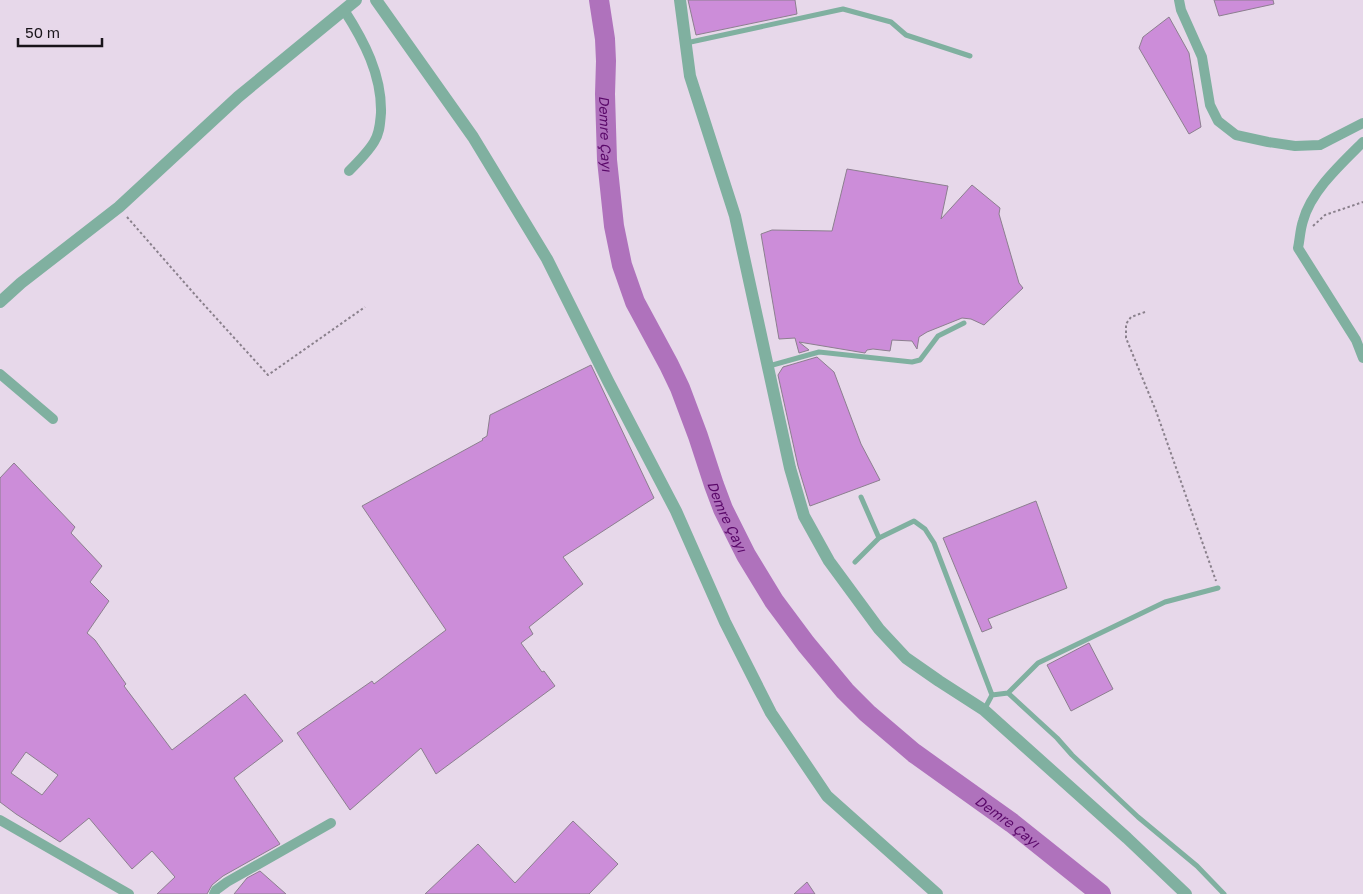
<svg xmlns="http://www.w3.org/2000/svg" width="1363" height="894" viewBox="0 0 1363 894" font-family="'Golos Text',sans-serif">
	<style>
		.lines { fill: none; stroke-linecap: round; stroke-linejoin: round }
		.river { stroke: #af72bc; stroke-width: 20 }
		.building { fill: #cc8dd9; stroke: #8c7f8f; fill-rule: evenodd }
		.path { stroke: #8a808c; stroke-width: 2; stroke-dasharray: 2.5 2.5; stroke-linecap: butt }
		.service { stroke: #80b0a0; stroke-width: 5 }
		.minor { stroke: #80b0a0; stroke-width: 10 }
		.tertiary { stroke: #80b0a0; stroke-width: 12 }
		.labels { text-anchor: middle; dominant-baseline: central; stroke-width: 5; stroke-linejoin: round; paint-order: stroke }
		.water-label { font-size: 14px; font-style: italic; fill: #5a0869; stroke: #e7d8ea }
	</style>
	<rect width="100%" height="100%" fill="#e7d8ea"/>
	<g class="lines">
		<path class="river" id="s1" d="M 599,0 L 605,39 L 606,61 L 605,94 L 607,160 L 614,226 L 622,265 L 635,302 L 669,365 L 680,388 L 698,436 L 714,485 L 723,509 L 746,555 L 774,601 L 806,644 L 845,691 L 867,713 L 914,753 L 1012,823 L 1101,894"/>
	</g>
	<path class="building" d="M 688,0 L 795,0 L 797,14 L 696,35 Z
		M 1214,0 L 1273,0 L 1274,4 L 1219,16 Z
		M 1169,17 L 1189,53 L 1201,127 L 1189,134 L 1139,48 L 1143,37 Z
		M 847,169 L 948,186 L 941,219 L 972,185 L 1000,208 L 999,214 L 1019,283 L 1023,288 L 984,325 L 971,319 L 962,318 L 927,332 L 919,337 L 917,349 L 912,341 L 892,340 L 890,351 L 873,349 L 867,350 L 865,353 L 799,342 L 809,350 L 799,353 L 795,338 L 779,339 L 761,234 L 772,230 L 832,231 Z
		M 817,357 L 834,372 L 861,444 L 880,480 L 810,506 L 798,466 L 778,375 L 783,367 Z
		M 591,365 L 654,498 L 563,557 L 583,584 L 529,627 L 533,634 L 521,643 L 542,672 L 544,671 L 555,686 L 436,774 L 421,748 L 350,810 L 297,733 L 372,681 L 374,684 L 446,630 L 362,506 L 483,440 L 482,439 L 487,436 L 490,415 Z
		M 14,463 L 75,527 L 71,533 L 102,566 L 90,582 L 109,601 L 87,633 L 95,640 L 126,684 L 124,686 L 172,750 L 245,694 L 283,741 L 234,778 L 280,844 L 223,876 L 212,885 L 207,894 L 157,894 L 175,877 L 152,851 L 132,869 L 89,818 L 60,842 L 16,814 L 0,802 L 0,478 ZM 26,752 L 58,775 L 42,795 L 11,773 Z
		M 1036,501 L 1067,588 L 988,619 L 992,628 L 982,632 L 943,538 Z
		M 1089,643 L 1113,689 L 1071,711 L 1047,665 Z
		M 573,821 L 618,864 L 589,894 L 425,894 L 478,844 L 515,883 Z
		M 260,871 L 286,894 L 234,894 L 247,878 Z
		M 807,882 L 815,894 L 794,894 Z"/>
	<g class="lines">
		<path class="path" d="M 127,217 L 197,297 L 268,375 L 365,307
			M 1313,226 L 1325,215 L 1363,202
			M 1145,312 L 1131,317 L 1126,324 L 1126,338 L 1156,411 L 1216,581"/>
		<path class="service" d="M 686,43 L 843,9 L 891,22 L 906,35 L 970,56
			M 769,366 L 819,352 L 912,362 L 920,360 L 938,336 L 964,323
			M 861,497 L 879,538
			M 855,562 L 879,538 L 914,521 L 925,529 L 934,543 L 992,695
			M 1008,693 L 1038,663 L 1165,602 L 1218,588
			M 984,710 L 992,695 L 1008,693 L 1057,738 L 1072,755 L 1138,817 L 1197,866 L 1224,894"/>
		<path class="minor" d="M 1179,0 L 1181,10 L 1202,57 L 1210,105 L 1218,121 L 1236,135 L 1268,142 L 1295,146 L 1320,145 L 1363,123
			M 344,10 C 364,41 382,75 381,113 C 380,123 380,133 374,142 C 368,152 357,163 349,171
			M 1363,142 C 1341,164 1311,191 1303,221 C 1300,230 1300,239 1298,248 L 1356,340 L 1363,358
			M 0,374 L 53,419
			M 0,820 L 129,894
			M 214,894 L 216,890 L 227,882 L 331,823"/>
		<path class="tertiary" d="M 376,0 L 473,137 L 547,259 L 608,381 L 676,511 L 725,622 L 771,713 L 827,796 L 937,894
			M 680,0 L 690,76 L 735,216 L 790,468 L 804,516 L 829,561 L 879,629 L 906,658 L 939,681 L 984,710 L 1127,838 L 1186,894
			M 0,302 L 21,283 L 119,207 L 238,97 L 356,0"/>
	</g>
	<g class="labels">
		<g class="water-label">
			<text stroke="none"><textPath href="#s1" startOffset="134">Demre Çayı</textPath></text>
			<text stroke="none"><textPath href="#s1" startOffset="540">Demre Çayı</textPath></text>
			<text stroke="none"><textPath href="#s1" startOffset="960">Demre Çayı</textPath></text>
		</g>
	</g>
	<path d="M18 38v8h84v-8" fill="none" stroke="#19141a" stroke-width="2.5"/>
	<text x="25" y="38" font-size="15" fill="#19141a" stroke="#e7d8ea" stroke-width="4" paint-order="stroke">50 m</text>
</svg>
